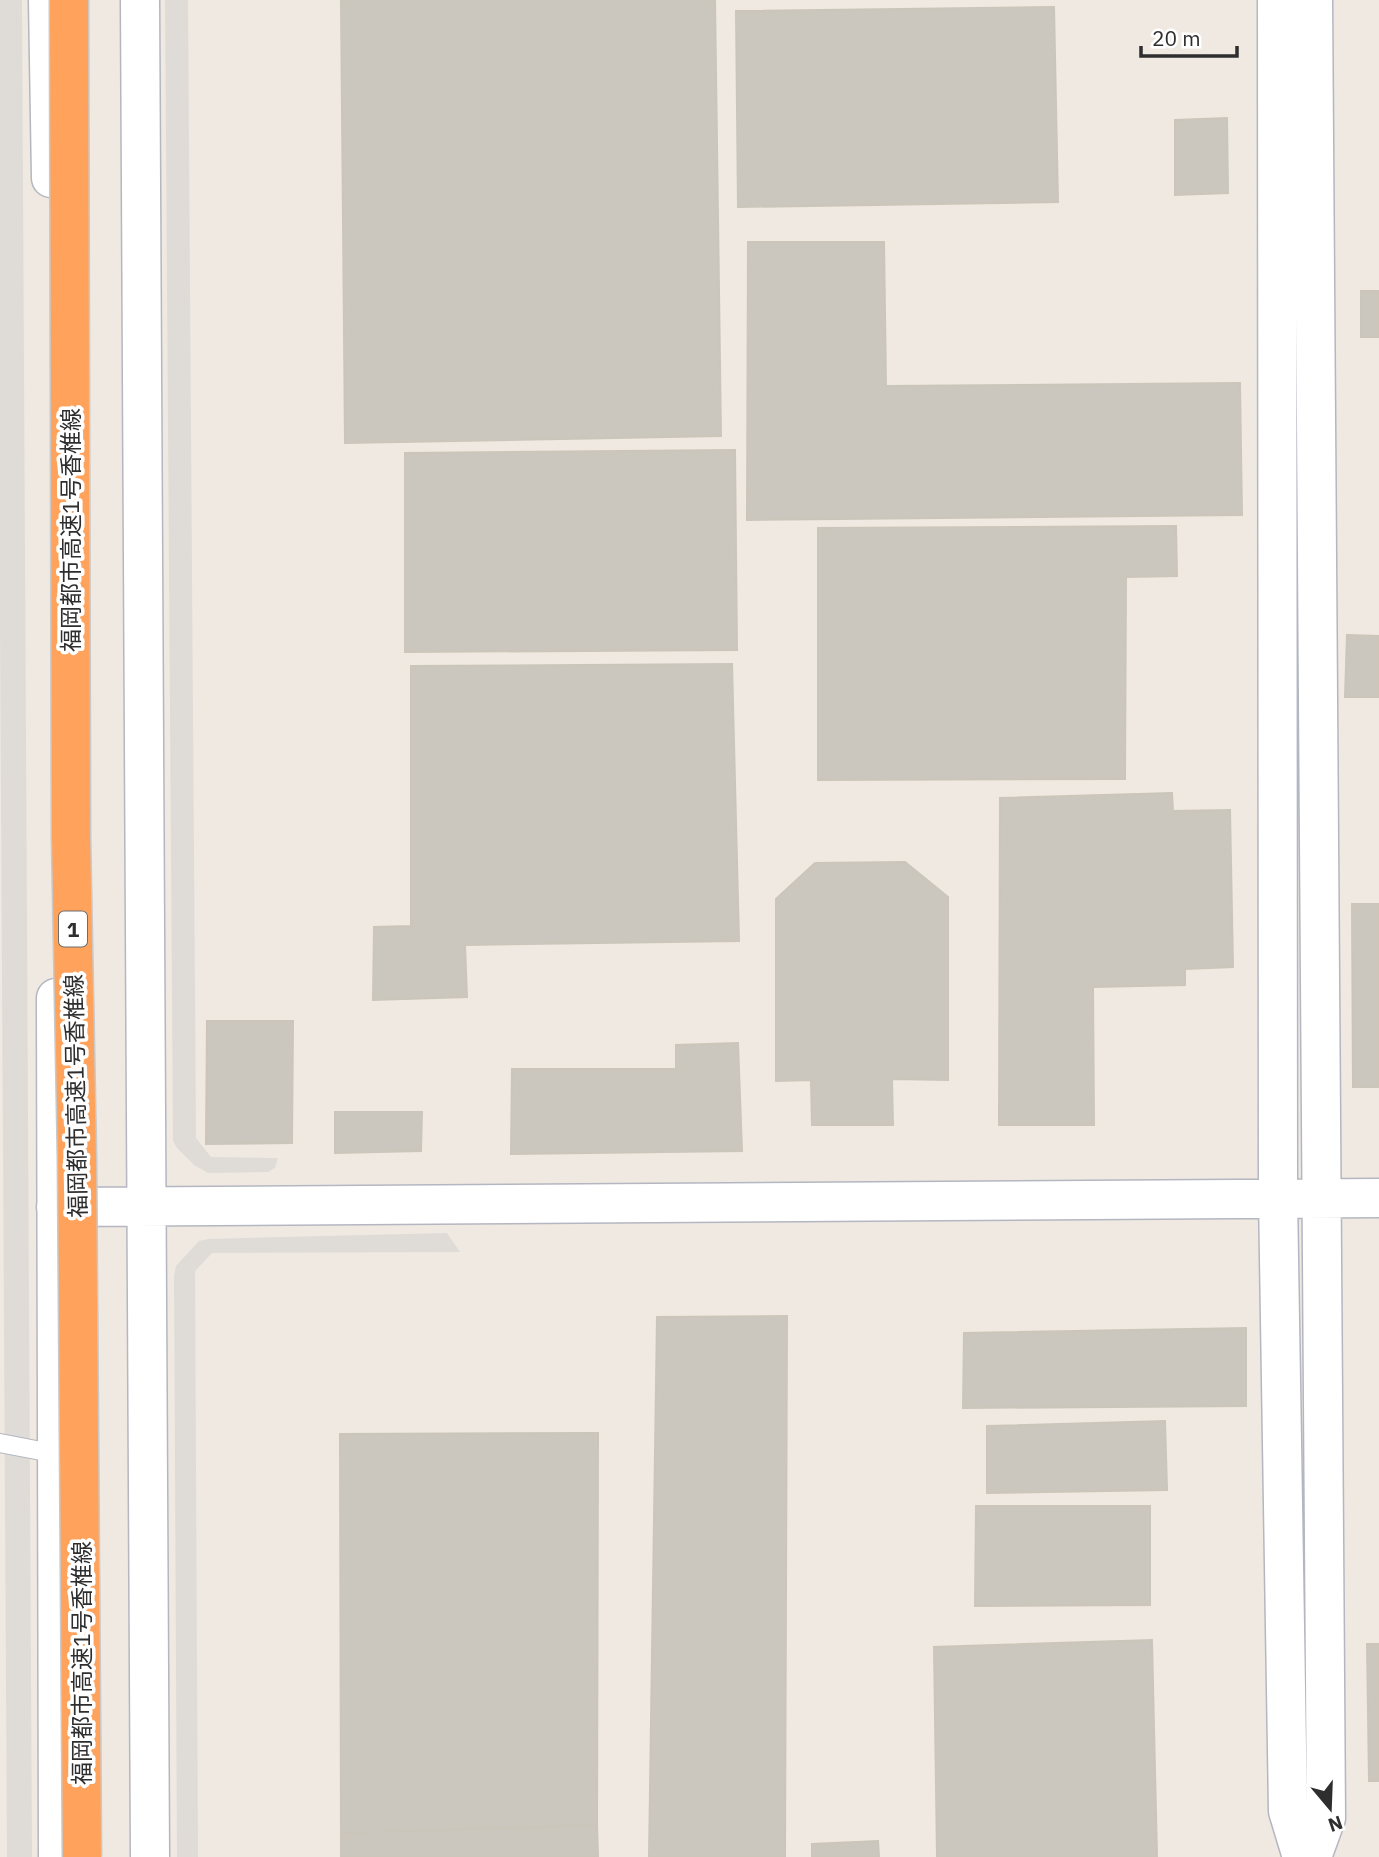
<svg xmlns="http://www.w3.org/2000/svg" width="1379" height="1857" viewBox="0 0 1379 1857" font-family="'IBM Plex Sans','Noto Sans JP',sans-serif">
	<style>
		.plaza { fill: #dfdcd8 }
		.building { fill: #cbc7bf; stroke: #cbc5ba; stroke-width: 2 }
		.lines { fill: none; stroke-linecap: round; stroke-linejoin: round }
		.lane-casing { stroke: #b4b7c1; stroke-width: 20 }
		.secondary-casing { stroke: #b4b7c1; stroke-width: 41 }
		.lane { stroke: #fff; stroke-width: 18 }
		.secondary { stroke: #fff; stroke-width: 38 }
		.highway-bridge-casing { stroke: #c9c9c9; stroke-width: 41; stroke-linecap: butt }
		.highway-bridge { stroke: #ffa35c; stroke-width: 38 }
		.labels { text-anchor: middle; dominant-baseline: central; stroke-width: 7; stroke-linejoin: round; paint-order: stroke }
		.shield { fill: #fff; stroke: #6d6d6d; stroke-width: 2 }
		.shield-label { font-size: 21px; font-weight: bold; fill: #2e2e2e }
		.street-label { font-size: 23px; fill: #2e2e2e; stroke: #fff }
	</style>
	<rect width="100%" height="100%" fill="#efe9e1"/>
	<path class="plaza" d="M 0,0 L 22,0 L 32,1857 L 7,1857 L 0,627 Z
		M 165,0 L 188,0 L 196,1138 L 211,1157 L 278,1158 L 275,1168 L 268,1172 L 208,1173 L 194,1165 L 177,1148 L 173,1141 Z
		M 447,1233 L 460,1252 L 212,1253 L 195,1271 L 198,1857 L 177,1857 L 174,1276 L 176,1266 L 199,1241 L 208,1239 Z"/>
	<path class="building" d="M 341,0 L 715,0 L 721,436 L 345,443 Z
		M 1054,7 L 1058,202 L 738,207 L 736,11 Z
		M 1227,118 L 1228,193 L 1175,195 L 1175,120 Z
		M 748,242 L 884,242 L 886,386 L 1240,383 L 1242,515 L 747,520 Z
		M 1361,291 L 1379,291 L 1379,337 L 1361,337 Z
		M 735,450 L 737,650 L 405,652 L 405,453 Z
		M 1176,526 L 1177,576 L 1126,577 L 1125,779 L 818,780 L 818,528 Z
		M 1347,635 L 1379,636 L 1379,697 L 1345,697 Z
		M 732,664 L 739,941 L 465,945 L 467,997 L 373,1000 L 374,927 L 411,926 L 411,666 Z
		M 1172,793 L 1173,811 L 1230,810 L 1233,967 L 1185,969 L 1185,985 L 1093,987 L 1094,1125 L 999,1125 L 1000,798 Z
		M 905,862 L 948,897 L 948,1080 L 892,1079 L 893,1125 L 812,1125 L 811,1080 L 776,1081 L 776,899 L 815,863 Z
		M 1352,904 L 1379,904 L 1379,1087 L 1353,1087 Z
		M 207,1021 L 293,1021 L 292,1143 L 206,1144 Z
		M 738,1043 L 742,1151 L 511,1154 L 512,1069 L 676,1069 L 676,1045 Z
		M 335,1112 L 422,1112 L 421,1151 L 335,1153 Z
		M 787,1316 L 785,1857 L 649,1857 L 657,1317 Z
		M 1246,1328 L 1246,1406 L 963,1408 L 964,1333 Z
		M 1165,1421 L 1167,1490 L 987,1493 L 987,1426 Z
		M 598,1433 L 597,1825 L 341,1833 L 340,1434 Z
		M 976,1506 L 1150,1506 L 1150,1605 L 975,1606 Z
		M 1152,1640 L 1157,1857 L 937,1857 L 934,1647 Z
		M 1367,1644 L 1379,1644 L 1379,1781 L 1369,1781 Z
		M 597,1825 L 598,1857 L 341,1857 L 341,1833 Z
		M 878,1841 L 879,1857 L 812,1857 L 812,1844 Z"/>
	<g class="lines">
		<g class="lane-casing">
			<path id="lane" d="M 0,1443 L 57,1454"/>
		</g>
		<g class="secondary-casing">
			<path id="secondary" d="M 48,0 L 51,178
				M 140,0 L 150,1857
				M 1277,0 L 1278,1197 L 1288,1811 L 1302,1857
				M 56,998 L 58,1857
				M 56,1207 L 1379,1198
				M 1312,1857 L 1326,1818 L 1313,0"/>
		</g>
		<use href="#lane" class="lane"/>
		<use href="#secondary" class="secondary"/>
		<g class="highway-bridge-casing">
			<path id="highway-bridge" d="M 69,0 L 71,837 L 77,1158 L 82,1857"/>
		</g>
		<use href="#highway-bridge" class="highway-bridge"/>
	</g>
	<g class="labels">
		<rect class="shield" x="59" y="911.5" width="28" height="35" rx="5"/>
		<g class="shield-label">
			<text x="73" y="929">1</text>
		</g>
		<g class="street-label">
			<text transform="translate(70 530) rotate(-90)">福岡都市高速1号香椎線</text>
			<text transform="translate(75 1096) rotate(-91)">福岡都市高速1号香椎線</text>
			<text transform="translate(81 1663) rotate(-90)">福岡都市高速1号香椎線</text>
		</g>
	</g>
	<g transform="translate(1330 1808) rotate(161)" stroke="#ffffff" stroke-width="5" paint-order="stroke">
	<path d="M0-5L12 26L0 18L-12 26Z" fill="#2e2e2e"/>
	<text y="-10" font-size="19" font-weight="bold" text-anchor="middle" fill="#2e2e2e">N</text>
	</g>
	<path d="M1141 46v10h96v-10" fill="none" stroke="#2e2e2e" stroke-width="3.5"/>
	<text x="1152" y="46" font-size="21" fill="#2e2e2e" stroke="#ffffff" stroke-width="5" paint-order="stroke">20 m</text>
</svg>
